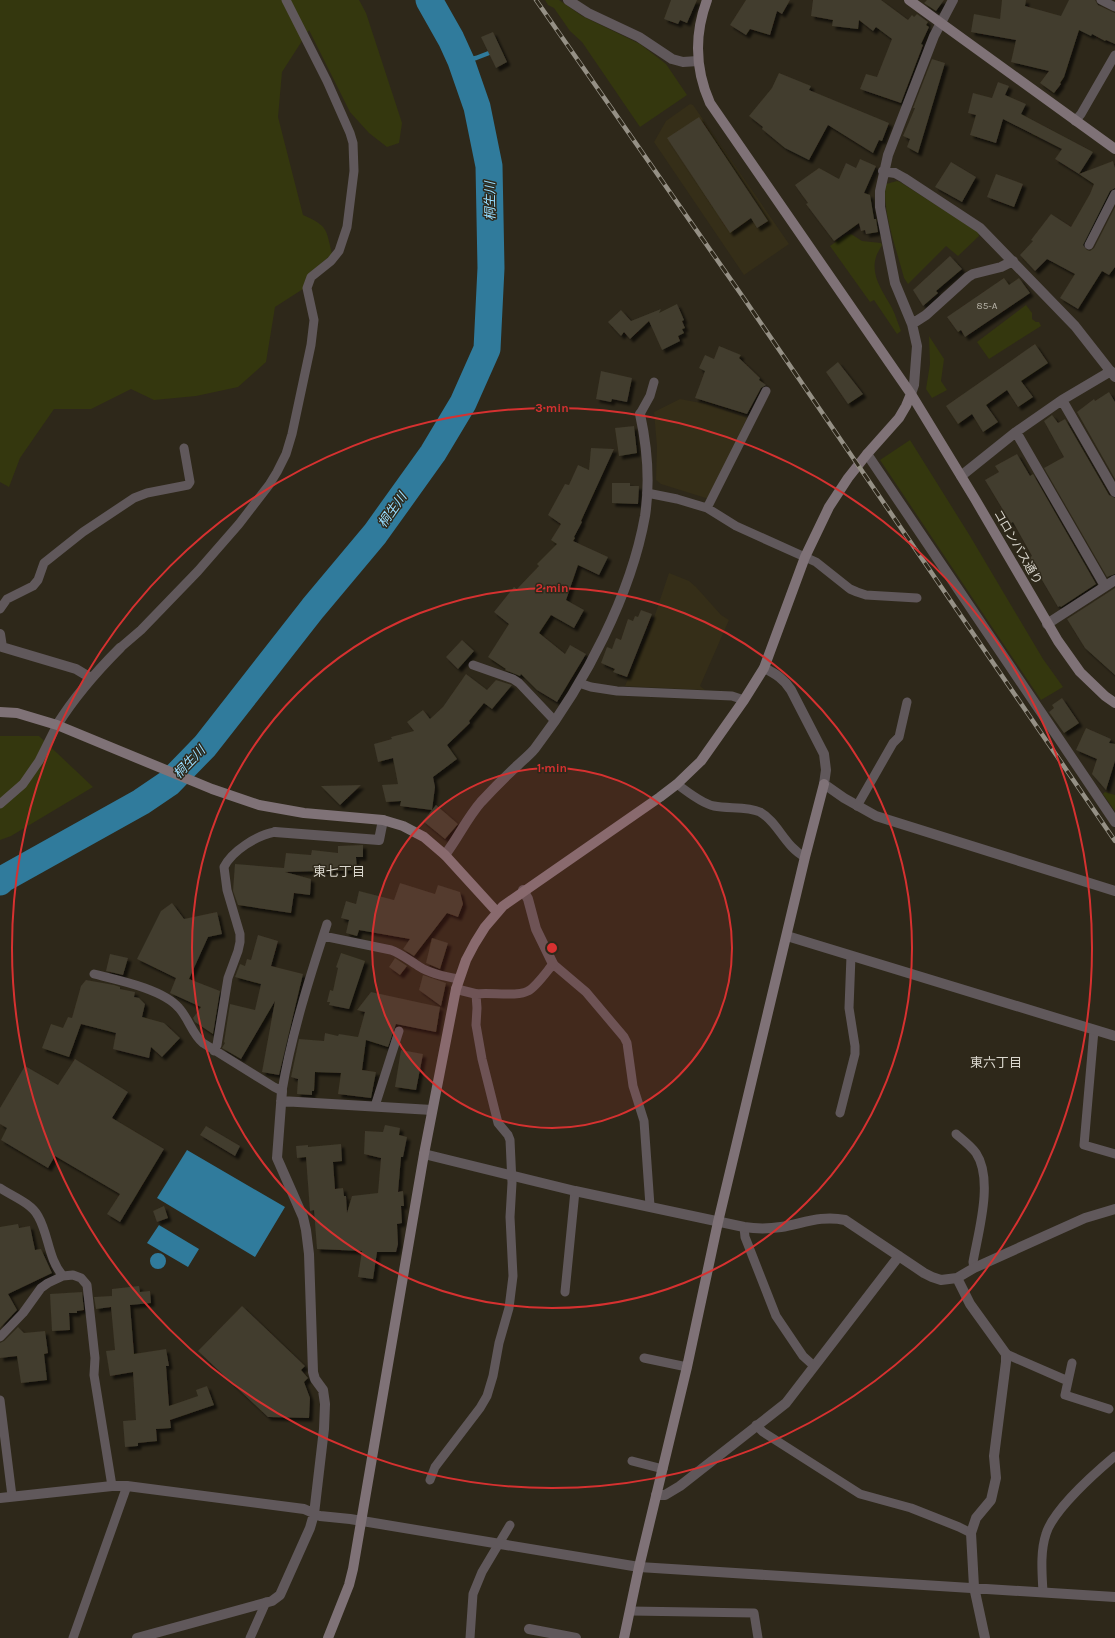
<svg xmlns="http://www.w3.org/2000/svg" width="1115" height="1638" viewBox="0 0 1115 1638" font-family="Karla,'Noto Sans JP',sans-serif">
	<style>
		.built { fill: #352e18 }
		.green { fill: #34370e }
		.water { fill: #307b9c }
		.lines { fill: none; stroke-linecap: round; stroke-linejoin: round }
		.stream { stroke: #307b9c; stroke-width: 4.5 }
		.river { stroke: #307b9c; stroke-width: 27 }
		.building { fill: #423c2d; filter: url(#shadow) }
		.lane { stroke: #60585b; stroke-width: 9 }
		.street { stroke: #60585b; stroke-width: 10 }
		.secondary { stroke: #7f7277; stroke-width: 10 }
		.rail-casing { stroke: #959085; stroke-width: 4.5 }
		.rail { stroke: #2e281a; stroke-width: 3; stroke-dasharray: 9; stroke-linecap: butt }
		.ring { fill: none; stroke: #d63130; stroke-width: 2 }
		.labels { text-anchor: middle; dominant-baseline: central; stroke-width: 3; stroke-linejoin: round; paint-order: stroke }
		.number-label { font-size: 10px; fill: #b5b1a6 }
		.street-label { font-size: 12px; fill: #dbd8cf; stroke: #2e281a }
		.water-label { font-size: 13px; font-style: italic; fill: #97ddff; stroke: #2e281a }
		.neighbourhood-label { font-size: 13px; fill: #dbd8cf; stroke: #2e281a }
		.centre { fill: #d63130; stroke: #2e281a; stroke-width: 2 }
		.ring-label { font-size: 12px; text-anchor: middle; font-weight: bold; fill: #d63130; stroke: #2e281a; stroke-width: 3; stroke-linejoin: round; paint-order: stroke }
	</style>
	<defs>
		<filter id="shadow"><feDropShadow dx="3.5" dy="3.5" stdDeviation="1" flood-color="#0009"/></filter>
	</defs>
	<rect width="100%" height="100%" fill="#2e281a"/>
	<path class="built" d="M 690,104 L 693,105 L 789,244 L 744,275 L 654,142 L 666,121 Z
		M 680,399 L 706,404 L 747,418 L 709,499 L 661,484 L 656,480 L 657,447 L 654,412 Z
		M 669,573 L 689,581 L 696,587 L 721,615 L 729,620 L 700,686 L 705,690 L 625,686 L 650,630 Z"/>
	<path class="green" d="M 0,0 L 359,0 L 366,13 L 402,123 L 399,143 L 387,147 L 369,133 L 350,112 L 309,30 L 282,72 L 278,117 L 303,215 C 328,226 326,229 332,254 L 309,274 L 303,289 L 275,307 L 266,362 L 238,387 L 196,396 L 154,400 L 131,389 L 91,409 L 54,409 L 20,458 L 9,487 L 0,482 Z
		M 545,0 L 559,0 L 582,16 L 640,44 L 666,64 L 687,95 L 640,127 L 582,42 L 570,31 L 554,8 L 548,5 Z
		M 897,181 L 900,182 L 978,232 L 979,236 L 958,256 L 946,246 L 908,284 L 904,278 C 898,254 881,208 886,184 Z
		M 851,234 L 862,241 L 881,243 L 882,245 C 880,249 877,253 876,257 C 870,276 884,293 892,308 C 896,316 898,324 901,331 L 897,334 L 874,300 L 870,302 L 830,246 L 846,235 Z
		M 1026,305 L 1032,313 L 1032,319 L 1036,322 L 1039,322 L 1041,326 L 989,359 L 977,342 Z
		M 929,336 L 944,359 L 941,381 L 947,390 L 932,398 L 926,389 L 930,364 Z
		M 910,440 L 970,536 L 1043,659 L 1063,687 L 1041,700 L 880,460 Z
		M 0,736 L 39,736 L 93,787 L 11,836 L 0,840 Z
		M 1105,792 L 1115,795 L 1115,811 L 1103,794 Z"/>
	<path class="water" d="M 187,1150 L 285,1207 L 255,1257 L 157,1198 Z
		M 159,1225 L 199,1249 L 188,1267 L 147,1243 Z
		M150 1261a8 8 0 1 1 16 0a8 8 0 1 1-16 0Z"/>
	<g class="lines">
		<path class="stream" d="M 461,61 L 476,58 L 489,53"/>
		<path class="river" d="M 0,882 L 3,879 L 141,802 L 169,783 L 205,746 L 313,608 L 375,534 L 433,453 L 463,403 L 487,349 L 491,268 L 489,166 L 477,107 L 461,61 L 451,39 L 429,0"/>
	</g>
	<path class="building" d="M 671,0 L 697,0 L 687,23 L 680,20 L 678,24 L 664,19 Z
		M 746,0 L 790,0 L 782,14 L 777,11 L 770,35 L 750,29 L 746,35 L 730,25 Z
		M 813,0 L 881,0 L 908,20 L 912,15 L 914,17 L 917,14 L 928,22 L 926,25 L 929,27 L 921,44 L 923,45 L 901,103 L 860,89 L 866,74 L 877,77 L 892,39 L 876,27 L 873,31 L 859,20 L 858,29 L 832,26 L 833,20 L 811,16 Z
		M 927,0 L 944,0 L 936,11 L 924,3 Z
		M 1002,0 L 1026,0 L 1025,6 L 1061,16 L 1069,0 L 1095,0 L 1098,5 L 1115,13 L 1115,44 L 1106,40 L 1105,41 L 1092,34 L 1091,36 L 1079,30 L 1064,77 L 1060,83 L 1061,84 L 1054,93 L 1040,83 L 1049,71 L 1011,62 L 1016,40 L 971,32 L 974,14 L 1000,19 Z
		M 493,32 L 507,62 L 496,68 L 481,37 Z
		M 932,59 L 945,63 L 918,153 L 907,147 L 910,139 L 903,136 L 915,108 L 913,108 Z
		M 779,73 L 811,86 L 809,90 L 889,123 L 882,141 L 879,140 L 873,153 L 828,125 L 809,160 L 785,148 L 762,129 L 763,127 L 749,116 L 772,88 Z
		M 998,82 L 1009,86 L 1005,95 L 1026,104 L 1021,114 L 1093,152 L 1079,174 L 1055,159 L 1062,149 L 1003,119 L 996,143 L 970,135 L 976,115 L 968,113 L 973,93 L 992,98 Z
		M 699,117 L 768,221 L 757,228 L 751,218 L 730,233 L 667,138 Z
		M 860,159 L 876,166 L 864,193 L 870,195 L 874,219 L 876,219 L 878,232 L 866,234 L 865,230 L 861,231 L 859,223 L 834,241 L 806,204 L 808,203 L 795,185 L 819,168 L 839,179 L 846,163 L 856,168 Z
		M 1113,161 L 1115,168 L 1115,188 L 1110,191 L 1083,245 L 1087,250 L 1090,251 L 1094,248 L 1115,207 L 1115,267 L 1109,275 L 1102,271 L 1078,309 L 1060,298 L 1075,274 L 1047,259 L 1035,271 L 1020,255 L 1033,241 L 1031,240 L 1051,214 L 1071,227 L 1090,194 L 1094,184 L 1079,174 Z
		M 951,162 L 976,177 L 962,202 L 935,187 Z
		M 996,174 L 1023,184 L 1014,207 L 987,197 Z
		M 950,256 L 962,269 L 936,291 L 938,293 L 923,306 L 913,290 Z
		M 1004,278 L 1009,285 L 1019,278 L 1030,293 L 965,337 L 961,330 L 958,332 L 947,317 Z
		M 677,304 L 684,320 L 682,321 L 685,328 L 682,329 L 684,333 L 678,336 L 680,341 L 662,350 L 649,321 L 630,339 L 624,332 L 621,336 L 608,322 L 621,310 L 631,321 L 661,309 L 659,313 Z
		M 1035,344 L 1048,363 L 1021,381 L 1033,397 L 1018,407 L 1007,390 L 986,405 L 998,422 L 983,432 L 972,414 L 958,424 L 946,406 Z
		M 719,346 L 741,355 L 739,358 L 760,378 L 759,380 L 766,385 L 761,388 L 747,414 L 695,398 L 705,371 L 699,368 L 705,355 L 714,359 Z
		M 838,362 L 863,394 L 848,404 L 826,372 Z
		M 601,371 L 632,378 L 627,402 L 612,399 L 611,402 L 596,399 Z
		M 1109,392 L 1115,402 L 1115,479 L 1077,412 L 1094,399 L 1095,401 Z
		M 1052,415 L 1058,423 L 1065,419 L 1109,495 L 1115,498 L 1115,574 L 1107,577 L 1044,468 L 1064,457 L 1044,421 Z
		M 634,426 L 637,453 L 619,456 L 615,428 Z
		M 591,448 L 614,449 L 581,521 L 582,522 L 574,537 L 575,538 L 573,541 L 608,557 L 599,575 L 578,565 L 566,600 L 584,610 L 574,628 L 551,615 L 539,633 L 565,654 L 570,645 L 586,654 L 557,702 L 537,690 L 521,674 L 520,676 L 505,670 L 506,669 L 488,657 L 509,624 L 494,612 L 514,587 L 517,589 L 539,566 L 537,564 L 557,544 L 551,540 L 561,524 L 548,515 L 565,484 L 569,485 L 578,465 L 589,470 Z
		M 1017,454 L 1030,476 L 1033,474 L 1096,584 L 1061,607 L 1060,606 L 1058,607 L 1029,558 L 1032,556 L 1013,522 L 1011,523 L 985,480 L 999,472 L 995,466 Z
		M 612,483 L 630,483 L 630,486 L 639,486 L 638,504 L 612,503 Z
		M 1115,588 L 1115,675 L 1085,648 L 1067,619 Z
		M 641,610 L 652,614 L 627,677 L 613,672 L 615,669 L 601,663 L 607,647 L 612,649 L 616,638 L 621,640 L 628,619 L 633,621 L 635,616 L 638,617 Z
		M 462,640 L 474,651 L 458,669 L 446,657 Z
		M 466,674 L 487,690 L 496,680 L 512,685 L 492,709 L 484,703 L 469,721 L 470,723 L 447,745 L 457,759 L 433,777 L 435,787 L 432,810 L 436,805 L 458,824 L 445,839 L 423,821 L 432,810 L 400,806 L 401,801 L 386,802 L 382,785 L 398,784 L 393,758 L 378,762 L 374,744 L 392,739 L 391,737 L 414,731 L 407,722 L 423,710 L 430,719 L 443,707 Z
		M 1062,698 L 1079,723 L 1064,733 L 1049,712 L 1054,708 L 1052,705 Z
		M 1086,728 L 1111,739 L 1109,743 L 1115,744 L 1115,761 L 1106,790 L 1092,774 L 1097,759 L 1076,750 Z
		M 361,785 L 340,805 L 321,786 Z
		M 363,845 L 363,857 L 356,857 L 357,870 L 285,872 L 311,879 L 310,895 L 294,893 L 291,913 L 238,905 L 233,891 L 235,864 L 284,868 L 286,853 L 311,855 L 312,850 L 338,853 L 338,846 Z
		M 400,883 L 435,894 L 438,885 L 460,892 L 463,904 L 458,917 L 447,913 L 414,956 L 403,949 L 410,939 L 359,930 L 357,936 L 346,933 L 349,920 L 341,918 L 346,901 L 356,904 L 359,891 L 394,900 Z
		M 172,903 L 184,919 L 217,912 L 222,934 L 208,937 L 189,979 L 220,991 L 213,1034 L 195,1022 L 193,1018 L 201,1007 L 170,993 L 176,978 L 137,959 L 161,911 Z
		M 258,935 L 278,941 L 271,966 L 303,974 L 279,1075 L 262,1072 L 275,1001 L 241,1059 L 222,1048 L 225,1043 L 224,1042 L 230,1004 L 255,1010 L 261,984 L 235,977 L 240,964 L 245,966 L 247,959 L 251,960 Z
		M 432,938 L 448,943 L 440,969 L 426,963 Z
		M 341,953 L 365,961 L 349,1009 L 329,1005 L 330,1002 L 327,1002 L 330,990 L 333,991 L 338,968 L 336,967 Z
		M 110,954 L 128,958 L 123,975 L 106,971 Z
		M 395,958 L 407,966 L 400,975 L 389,967 Z
		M 423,975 L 446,983 L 441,1006 L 419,990 Z
		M 86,980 L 114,985 L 120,987 L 120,989 L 135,992 L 134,997 L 139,998 L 145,1004 L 142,1017 L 164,1023 L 180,1038 L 162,1057 L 151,1047 L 149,1058 L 113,1049 L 116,1033 L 81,1024 L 69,1057 L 42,1048 L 51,1024 L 63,1028 L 68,1017 L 72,1018 L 81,986 Z
		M 371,992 L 440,1007 L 436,1032 L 396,1024 L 388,1047 L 366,1040 L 362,1070 L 376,1072 L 371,1098 L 338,1094 L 341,1073 L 315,1072 L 314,1091 L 312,1091 L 312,1095 L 297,1094 L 298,1079 L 291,1077 L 299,1039 L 324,1041 L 325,1033 L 338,1036 L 339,1034 L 358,1037 L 365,1012 L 357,1010 Z
		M 401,1050 L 423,1054 L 416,1090 L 395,1087 Z
		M 75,1059 L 128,1092 L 112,1118 L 164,1149 L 120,1222 L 107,1214 L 120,1194 L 55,1156 L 48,1168 L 1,1140 L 7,1128 L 0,1124 L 0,1108 L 25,1066 L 58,1085 Z
		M 385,1125 L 400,1128 L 399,1135 L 407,1137 L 403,1157 L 401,1157 L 398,1192 L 403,1191 L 404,1206 L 401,1206 L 402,1223 L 397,1224 L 398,1244 L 396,1252 L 377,1252 L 373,1279 L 358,1277 L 362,1251 L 317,1249 L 314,1210 L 310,1211 L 306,1157 L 297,1158 L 296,1146 L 308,1145 L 308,1147 L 341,1144 L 342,1161 L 333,1162 L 335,1189 L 343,1188 L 344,1196 L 346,1196 L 347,1213 L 352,1196 L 378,1193 L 381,1158 L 364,1154 L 365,1131 L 383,1132 Z
		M 206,1126 L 240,1146 L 235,1156 L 200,1135 Z
		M 164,1206 L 168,1218 L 157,1222 L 153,1211 Z
		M 18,1224 L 19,1228 L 30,1226 L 35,1250 L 41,1249 L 52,1273 L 8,1294 L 17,1310 L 0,1328 L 0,1227 Z
		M 139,1286 L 140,1292 L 150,1291 L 151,1303 L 130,1305 L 134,1354 L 166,1349 L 169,1366 L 166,1366 L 169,1406 L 198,1396 L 196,1390 L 207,1386 L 214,1405 L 170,1420 L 171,1428 L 156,1429 L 157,1441 L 138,1443 L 138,1446 L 125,1447 L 123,1421 L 136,1420 L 133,1372 L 110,1376 L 106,1351 L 115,1350 L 111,1307 L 96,1309 L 94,1297 L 112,1296 L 112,1289 Z
		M 82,1292 L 84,1310 L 77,1311 L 77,1313 L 69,1313 L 70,1330 L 52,1331 L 50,1294 Z
		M 242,1306 L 305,1366 L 301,1370 L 308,1378 L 304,1382 L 310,1398 L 309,1418 L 268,1417 L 198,1351 Z
		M 18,1327 L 24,1333 L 45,1331 L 48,1353 L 44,1354 L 47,1380 L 21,1383 L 17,1356 L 0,1358 L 0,1343 L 4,1341 Z"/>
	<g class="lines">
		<path class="lane" d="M 1101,0 L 1115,7
			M 1075,121 L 1081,114 L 1115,55
			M 1089,245 L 1115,194
			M 640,414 L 650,396 L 654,382
			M 647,493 L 677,499 L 707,508 L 736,526 L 816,562 L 850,589 L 857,592 L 866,595 L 917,598
			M 707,508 L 766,391
			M 0,609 L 7,599 L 33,586 L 38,580 L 44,563 L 83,532 L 134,498 L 147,493 L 188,485 L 190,482 L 184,448
			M 120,648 L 141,630 L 198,571 L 239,524 L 269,485 L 277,472 L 286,454 L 292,434 L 311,345 L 314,320 L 307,288 L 311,277 L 331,261 L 339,251 L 347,227 L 354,171 L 353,143 L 350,133 L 327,81 L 286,0
			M 473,665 L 513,679 L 519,683 L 555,721
			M 579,683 L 591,687 L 617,691 L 732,696 L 744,700
			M 677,784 C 686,791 703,804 714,806 C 728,809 747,806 760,812 C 778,822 785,847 805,857
			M 0,804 L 23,784 L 39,761 L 57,725
			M 857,806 L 893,743 L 899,737 L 907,702
			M 323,936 L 391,950 C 402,954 410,961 420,967 C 431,974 447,977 459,979
			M 94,974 C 118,980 163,989 179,1008 C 189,1019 192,1034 203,1043 L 274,1087 L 282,1091 C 291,1036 310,976 327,924
			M 1094,1030 L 1084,1145 L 1115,1154
			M 214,1051 L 217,1045 L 228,978 L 238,951 L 240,942 L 240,934 L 227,890 L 224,867 C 232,851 257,835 275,832
			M 375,1106 L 399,1031
			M 840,1113 L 855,1054 L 855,1046 L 849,1008 L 851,956
			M 956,1134 C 963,1140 971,1146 976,1153 C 994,1180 978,1233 973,1262 L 974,1268
			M 0,1188 C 12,1196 31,1203 38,1216 C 49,1235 48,1259 63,1276
			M 744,1227 L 745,1237 L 776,1316 L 803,1356 L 814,1366
			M 565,1292 L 575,1191
			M 0,1337 L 23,1313 L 41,1288 L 48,1283 L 63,1276 L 73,1275 L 81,1278 L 87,1285 L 95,1358 L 94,1375 L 112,1486
			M 1006,1354 L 1068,1381
			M 644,1358 L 687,1367
			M 1072,1363 L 1065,1395 L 1109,1409
			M 0,1400 L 12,1496
			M 756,1425 L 763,1432 L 860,1494 L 911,1508 L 959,1527 L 971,1533
			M 632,1461 L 663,1469
			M 430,1480 L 435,1467 L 480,1408 L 487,1396 L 493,1376 L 499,1343 L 509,1308 L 513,1276 L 510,1217 L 512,1183 L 510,1140 L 508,1135 L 498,1123 L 482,1059 L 476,1025 L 477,1008 L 476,994 C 489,992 518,997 528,991 C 536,987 547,971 553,964 L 586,992 L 624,1037 L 627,1043 L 633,1086 L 644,1121 L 650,1206
			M 1043,1592 C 1042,1573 1040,1552 1046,1534 C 1053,1510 1096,1472 1115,1456
			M 631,1611 L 754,1613 L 758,1638
			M 73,1638 L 127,1486
			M 250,1638 L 266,1602
			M 470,1638 L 473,1594 L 482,1572 L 510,1525"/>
		<path class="street" d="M 568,0 L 588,13 L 639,37 L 672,59 L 683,62 L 698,61
			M 883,171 L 895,173 L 904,178 L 980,228 L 1075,326 L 1115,377
			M 912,324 L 926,315 L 968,277 L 973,274 L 1001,267 L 1013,261
			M 911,394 L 914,385 L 917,346 L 912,324 L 895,283 L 880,207 L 880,191 L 888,155 L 934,36 L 953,0
			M 1062,400 L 1115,492
			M 1016,432 L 1105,586
			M 867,454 L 1115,822
			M 961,476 L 1016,432 L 1062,400 L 1111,371
			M 1047,624 L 1115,580
			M 0,634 L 2,647 L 76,669 L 91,678
			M 764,668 C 776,674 784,679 791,690 L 824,754 L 826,770 L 824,784 L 844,798 L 876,816 L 1115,891
			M 57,725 C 75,696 96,672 120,648
			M 275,832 L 379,840 L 383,820
			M 445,855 C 458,838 467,818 481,802 C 493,789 506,776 519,764 C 525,758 532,753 536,747 C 585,683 631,595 645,516 C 650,483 647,446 640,414
			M 523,890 L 528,899 L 536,929 L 553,964
			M 787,936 L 1115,1036
			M 456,989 L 476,994
			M 281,1101 L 432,1110
			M 424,1154 L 575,1191 L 744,1227 C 757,1229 768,1229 781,1227 C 804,1223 822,1215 845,1220 L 924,1273 L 932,1277 L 941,1280 L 957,1278 L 974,1268 L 1085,1218 L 1115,1209
			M 957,1278 L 970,1304 L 1006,1354 L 1006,1362 L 994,1456 L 996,1478 L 991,1500 L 976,1518 L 971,1533 L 974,1587 L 985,1638
			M 656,1495 L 665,1495 L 680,1486 L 786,1403 L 899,1256
			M 0,1498 L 112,1486 L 127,1486 L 304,1509 L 320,1516 L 350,1519 L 639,1567 L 1115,1597
			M 529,1629 L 576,1638
			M 137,1638 L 272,1601 L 280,1595 L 310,1528 L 314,1514 L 324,1429 L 325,1404 L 323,1390 L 315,1379 L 313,1372 L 309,1254 L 306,1230 L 303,1217 L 277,1158 L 282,1091"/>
		<path class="secondary" d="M 707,0 C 694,35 695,69 710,103 L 911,394 L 975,499 L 1058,641 L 1080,672 L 1105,696 L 1115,703
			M 909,0 L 1115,149
			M 0,712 L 17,713 L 57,725 L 212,789 L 259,805 L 304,813 L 383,820 L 403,826 L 424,837 L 445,855 L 497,912
			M 328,1638 L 349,1585 L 353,1569 L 424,1154 L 456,989 L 466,960 L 475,943 L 485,927 L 503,906 L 660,797 L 677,784 L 701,761 L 744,700 L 764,668 L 805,557 L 829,507 L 848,478 L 867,454 L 899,418 L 906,406 L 911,394
			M 624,1638 L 639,1567 L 687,1367 L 718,1222 L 805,857 L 824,784"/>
		<g class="rail-casing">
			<path id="rail" d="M 536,0 L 743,297 L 1115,841"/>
		</g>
		<use href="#rail" class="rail"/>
	</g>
	<circle cx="552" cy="948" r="180" fill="#d63130" fill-opacity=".12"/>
	<g class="ring">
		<circle cx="552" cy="948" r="180"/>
		<circle cx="552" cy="948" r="360"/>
		<circle cx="552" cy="948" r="540"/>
	</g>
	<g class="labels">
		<g class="number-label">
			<text x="987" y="306">85-A</text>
		</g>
		<g class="street-label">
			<text transform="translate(1018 547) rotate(60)">コロンバス通り</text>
		</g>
		<g class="water-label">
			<text transform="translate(490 201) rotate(-91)">桐生川</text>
			<text transform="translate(392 510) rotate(-55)">桐生川</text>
			<text transform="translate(189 762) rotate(-46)">桐生川</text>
		</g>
		<g class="neighbourhood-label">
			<text x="339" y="871">東七丁目</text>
			<text x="996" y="1062">東六丁目</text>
		</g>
	</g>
	<circle cx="552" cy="948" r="6" class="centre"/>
	<g class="ring-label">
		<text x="552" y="412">3 min</text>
		<text x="552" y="592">2 min</text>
		<text x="552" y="772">1 min</text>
	</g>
</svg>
